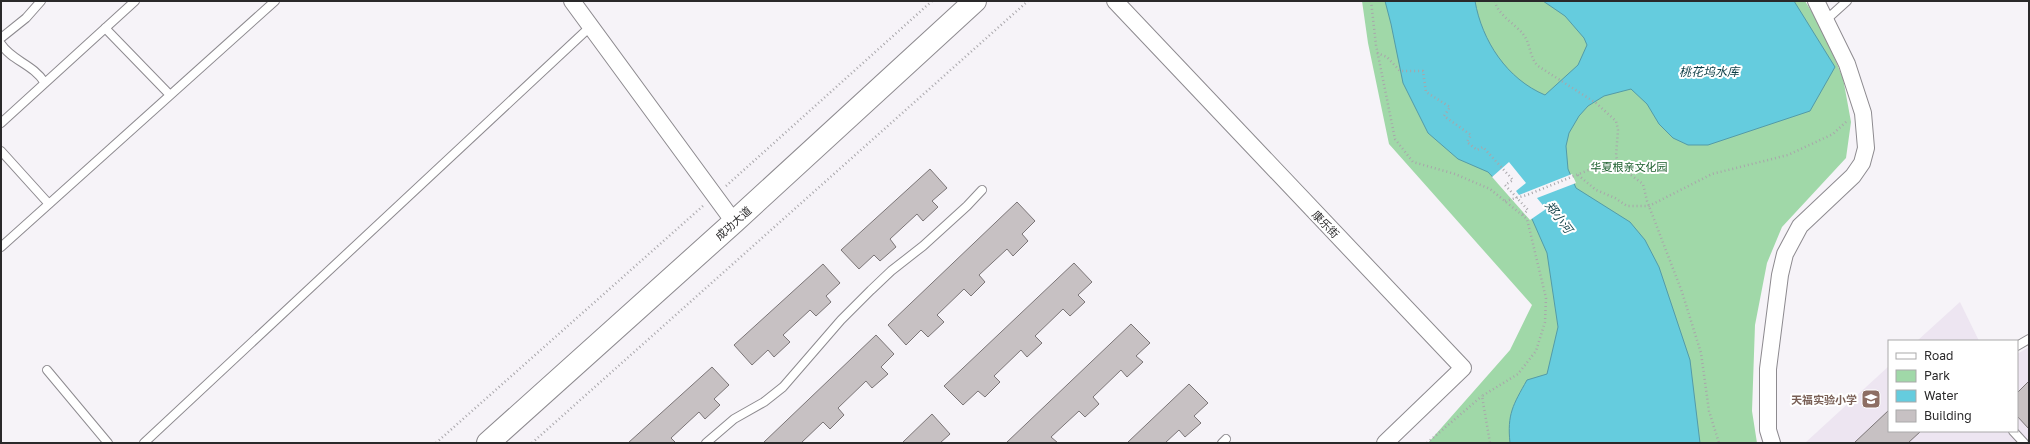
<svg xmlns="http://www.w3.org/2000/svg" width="2030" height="444" viewBox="0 0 2030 444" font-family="'Golos Text','Noto Sans SC',sans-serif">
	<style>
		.built { fill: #ede5f1 }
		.green { fill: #a0d8a8 }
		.water { fill: #65ccde; stroke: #539ba8 }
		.pier { fill: #f6f3f8 }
		.building { fill: #c7c1c3; stroke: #7b7577 }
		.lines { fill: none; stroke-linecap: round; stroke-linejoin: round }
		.service-casing { stroke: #8d8a8f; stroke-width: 10 }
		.minor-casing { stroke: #8d8a8f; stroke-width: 18 }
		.primary-casing { stroke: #8d8a8f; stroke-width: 24 }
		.path { stroke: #a8a6aa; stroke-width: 2.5; stroke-dasharray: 1 3; stroke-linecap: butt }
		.service { stroke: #fff; stroke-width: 8 }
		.minor { stroke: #fff; stroke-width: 16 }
		.primary { stroke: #fff; stroke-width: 22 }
		.labels { text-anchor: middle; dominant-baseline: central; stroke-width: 4; stroke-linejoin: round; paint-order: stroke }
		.park-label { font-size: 11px; fill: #1e602f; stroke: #fff }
		.street-label { font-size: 11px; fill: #2a292a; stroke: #fff }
		.education-label { font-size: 11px; font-weight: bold; fill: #785e54; stroke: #fff; text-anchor: end }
		.water-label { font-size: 12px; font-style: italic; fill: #0e3e46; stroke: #fff }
	</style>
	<rect width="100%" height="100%" fill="#f6f3f8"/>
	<path class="built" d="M 1960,302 L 1979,341 L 1917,341 Z
		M 2029,347 L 2029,443 L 1805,443 L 1889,366 L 1889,431 L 2017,431 L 2017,354 Z"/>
	<path class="green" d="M 1362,1 L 1805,1 L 1821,27 L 1843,78 L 1851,122 L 1846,158 L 1782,227 L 1767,263 L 1755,325 L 1752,411 L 1757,443 L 1428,443 L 1510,350 L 1532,305 L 1389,144 L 1368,43 Z"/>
	<path class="water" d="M 1385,1 L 1475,1 C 1482,41 1507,79 1545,95 L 1578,65 L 1587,45 L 1584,38 L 1565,16 L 1543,1 L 1794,1 L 1835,67 L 1810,111 L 1708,145 L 1688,145 L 1673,138 L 1659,124 L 1647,104 L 1631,89 L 1604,96 L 1588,106 L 1579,116 L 1569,133 L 1566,146 L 1568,169 L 1576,188 L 1630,222 L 1645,240 L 1659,267 L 1690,360 L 1700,443 L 1510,443 C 1507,414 1513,405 1527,380 L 1547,374 L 1558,327 L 1547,253 L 1532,219 L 1488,172 L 1458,159 L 1428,133 L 1403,83 L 1391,24 Z"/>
	<path class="pier" d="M 1509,162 L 1526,183 L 1516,191 L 1519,195 L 1572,174 L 1576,183 L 1537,198 L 1546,209 L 1530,220 L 1492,177 Z"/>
	<path class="building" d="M 930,169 L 947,188 L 932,201 L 938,207 L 923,221 L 917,214 L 890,239 L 896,247 L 880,261 L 874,255 L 859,269 L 841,250 Z
		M 1017,202 L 1035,221 L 1022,234 L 1028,241 L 1013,256 L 1007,249 L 979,275 L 985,282 L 971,296 L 964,289 L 937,315 L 944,322 L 928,337 L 921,330 L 906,345 L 888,325 Z
		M 1074,263 L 1092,282 L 1078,295 L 1085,302 L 1070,316 L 1063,309 L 1035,336 L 1042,343 L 1027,357 L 1021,350 L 994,376 L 1000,382 L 985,397 L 978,391 L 963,405 L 944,386 Z
		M 823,264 L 840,283 L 826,296 L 831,302 L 816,316 L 810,310 L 783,335 L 790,342 L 774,357 L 768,350 L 752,365 L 734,345 Z
		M 1131,324 L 1150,343 L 1136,356 L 1143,362 L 1127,377 L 1121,370 L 1093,397 L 1099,404 L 1085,417 L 1079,411 L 1051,437 L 1058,443 L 1006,443 Z
		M 876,335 L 894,354 L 881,367 L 888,374 L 872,388 L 866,381 L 838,408 L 844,415 L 830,429 L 823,422 L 801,443 L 763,443 Z
		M 712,367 L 729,385 L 714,399 L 720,405 L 705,419 L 699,412 L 671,438 L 676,443 L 628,443 Z
		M 2029,381 L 2029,429 L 2017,416 L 2017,393 Z
		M 1189,384 L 1208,403 L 1194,416 L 1201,423 L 1185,437 L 1179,430 L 1165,443 L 1127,443 Z
		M 1889,410 L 1889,431 L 1921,431 L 1908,443 L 1854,443 Z
		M 932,414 L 950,434 L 940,443 L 902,443 Z"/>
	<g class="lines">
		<g class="service-casing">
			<path id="service" d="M 1826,20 L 1847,1
				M 105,28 L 170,95
				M 1,38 L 26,18 L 41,1
				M 1,44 C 12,61 33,64 45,83
				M 1,123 L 135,1
				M 1,151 L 49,204
				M 1,247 L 275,1
				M 2017,346 L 2029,339
				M 47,370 L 108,443
				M 2013,431 L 2024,443
				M 144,443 L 591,26
				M 706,443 L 734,419 L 764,402 L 783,387 L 841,320 L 871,290 L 891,271 L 923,246 L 967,206 L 982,190
				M 1222,443 L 1226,439"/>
		</g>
		<g class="minor-casing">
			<path id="minor" d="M 572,1 L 734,222
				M 1115,1 L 1463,368 L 1385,443
				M 1772,443 L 1768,430 L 1768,369 L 1780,275 L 1785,254 L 1800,226 L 1853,176 L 1862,163 L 1866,148 L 1863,113 L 1847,64 L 1816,1"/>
		</g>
		<g class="primary-casing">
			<path id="primary" d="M 488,443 L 734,222 L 975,1"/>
		</g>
		<path class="path" d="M 1371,1 L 1376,45 L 1395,139 L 1413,162 L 1455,174 L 1490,189 L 1527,219 L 1546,298 L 1545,322 L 1536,351 L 1518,374 L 1482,396 L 1490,443
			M 1495,1 C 1497,14 1515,24 1523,34 C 1531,44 1529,57 1538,66 L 1596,103 L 1616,121 L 1618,130 L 1616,156 L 1619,166 L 1643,184 L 1647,201 L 1682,292 L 1701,353 L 1709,411 L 1719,443
			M 1377,53 L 1387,57 L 1400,71 L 1423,71 L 1426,92 L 1450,107 L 1444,116 L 1471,135 L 1467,142 L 1477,150 L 1483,147 L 1513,180 L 1505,185 L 1528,210 L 1522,215
			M 1578,175 L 1596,190 L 1615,198 L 1627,206 L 1649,206 L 1712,174 L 1788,155 L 1833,134 L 1848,120
			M 726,186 L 932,1
			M 1505,201 L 1527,195 L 1596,167 L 1619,166
			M 436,443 L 704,205
			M 532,443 L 1028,1
			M 1427,443 L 1482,396"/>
		<use href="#service" class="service"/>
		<use href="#minor" class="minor"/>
		<use href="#primary" class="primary"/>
	</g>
	<defs>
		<g id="school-square" transform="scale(1)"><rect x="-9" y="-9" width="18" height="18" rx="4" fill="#8d6e63" stroke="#fff"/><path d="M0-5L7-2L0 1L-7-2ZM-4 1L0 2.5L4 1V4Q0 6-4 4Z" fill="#fff"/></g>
	</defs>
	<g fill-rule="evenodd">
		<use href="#school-square" x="1871" y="399"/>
	</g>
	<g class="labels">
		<g class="park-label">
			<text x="1629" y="166">华夏根亲文化园</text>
		</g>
		<g class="street-label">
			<text transform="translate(733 223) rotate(-42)">成功大道</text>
			<text transform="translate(1326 224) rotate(46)">康乐街</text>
		</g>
		<g class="education-label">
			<text x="1857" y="399">天福实验小学</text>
		</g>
		<g class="water-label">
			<text x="1709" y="71">桃花坞水库</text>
			<text transform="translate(1559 217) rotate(53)">郑小河</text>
		</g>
	</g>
	<rect width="2030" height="444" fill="none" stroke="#2a292a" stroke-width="4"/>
	<rect x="1888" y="340" width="130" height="92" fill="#ffffff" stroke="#aaa9aa"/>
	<rect x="1896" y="353" width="20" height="6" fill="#ffffff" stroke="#aaa9aa"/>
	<text x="1924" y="360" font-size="12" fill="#2a292a">Road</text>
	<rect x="1896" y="370" width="20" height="12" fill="#a0d8a8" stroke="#aaa9aa"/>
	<text x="1924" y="380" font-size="12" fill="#2a292a">Park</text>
	<rect x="1896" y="390" width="20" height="12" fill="#65ccde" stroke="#aaa9aa"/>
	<text x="1924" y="400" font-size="12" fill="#2a292a">Water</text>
	<rect x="1896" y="410" width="20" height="12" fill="#c7c1c3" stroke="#aaa9aa"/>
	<text x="1924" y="420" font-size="12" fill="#2a292a">Building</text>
</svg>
